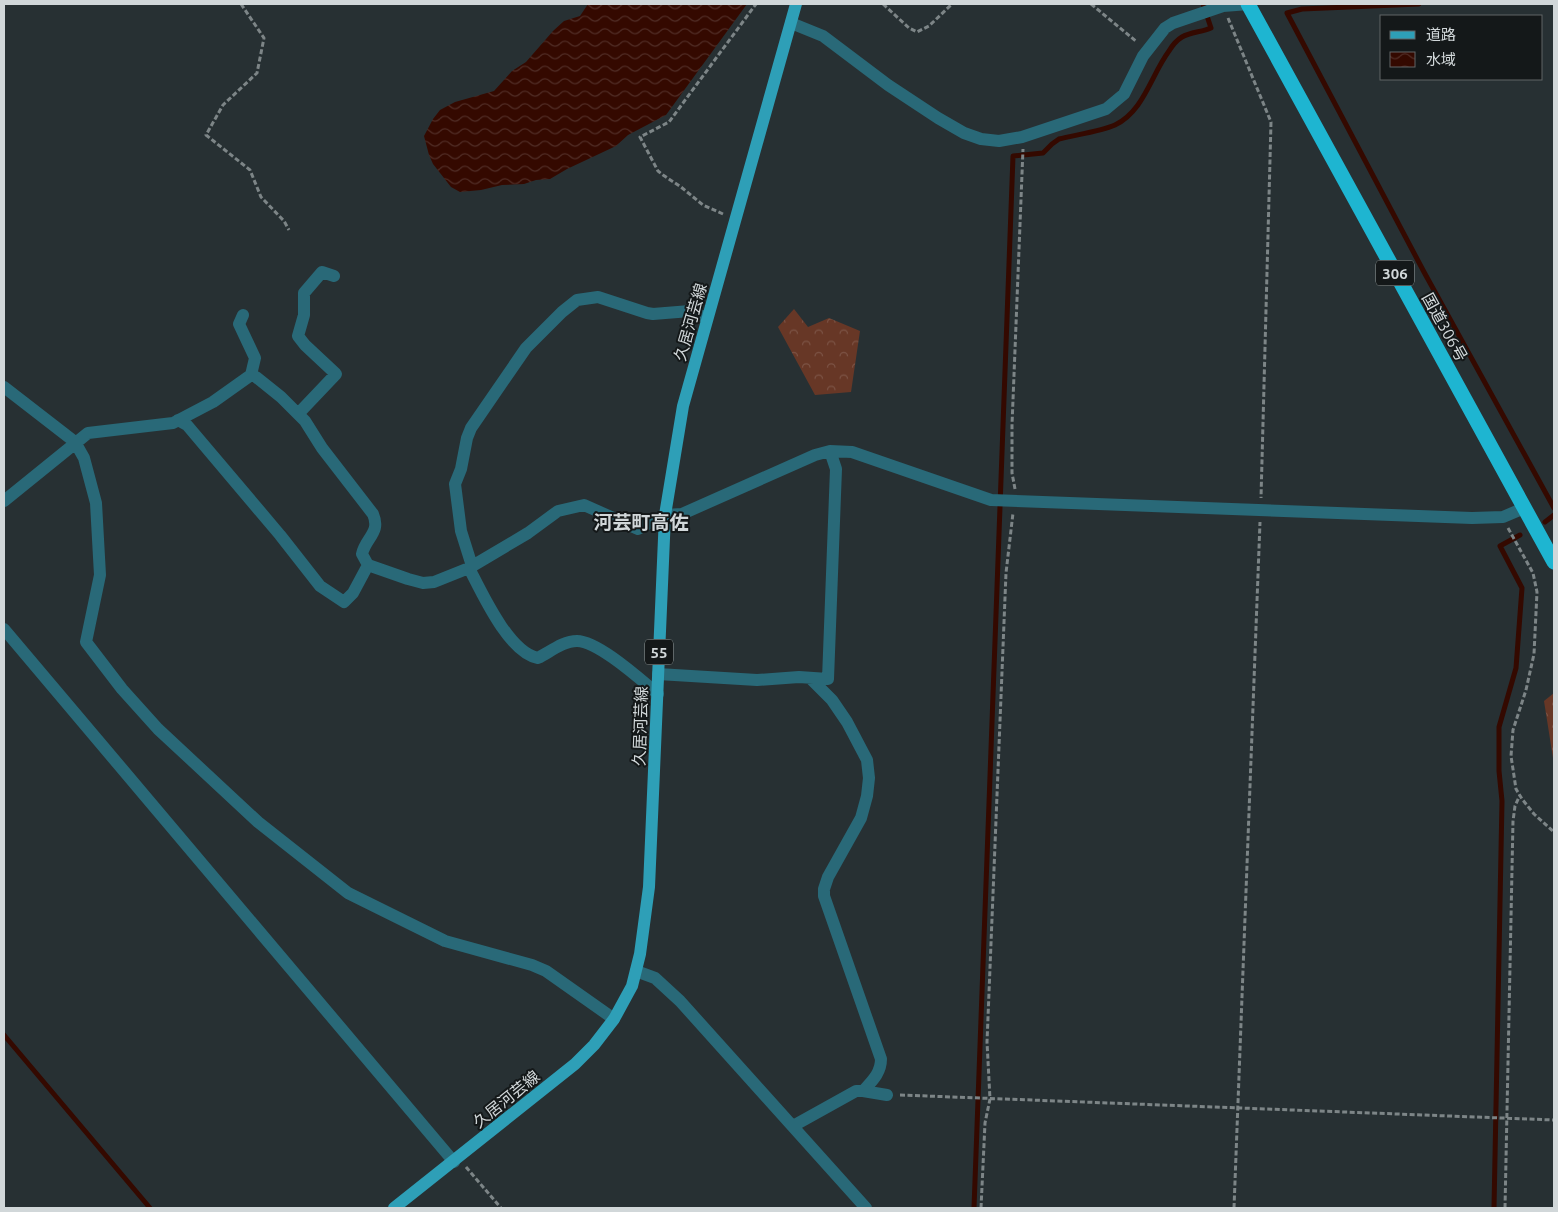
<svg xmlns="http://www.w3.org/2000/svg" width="1558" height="1212" viewBox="0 0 1558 1212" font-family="Ubuntu,'Noto Sans JP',sans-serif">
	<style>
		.forest { fill: url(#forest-crowns) }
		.water { fill: url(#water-waves) }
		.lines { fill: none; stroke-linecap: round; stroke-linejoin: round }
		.stream { stroke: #340900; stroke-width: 5 }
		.path { stroke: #7d8587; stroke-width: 3; stroke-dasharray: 5 2.5; stroke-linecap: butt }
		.minor { stroke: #296978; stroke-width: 12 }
		.major { stroke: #2e9fb7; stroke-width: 12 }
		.highway { stroke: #1eb5d1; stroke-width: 15 }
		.labels { text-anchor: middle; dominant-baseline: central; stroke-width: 4; stroke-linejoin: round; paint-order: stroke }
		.shield { fill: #141819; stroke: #989e9f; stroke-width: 1 }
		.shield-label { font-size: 15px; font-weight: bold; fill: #d1d7d9 }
		.street-label { font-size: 16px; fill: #d1d7d9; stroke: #141819 }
		.quarter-label { font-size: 19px; font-weight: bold; fill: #d1d7d9; stroke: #141819 }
	</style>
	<defs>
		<pattern id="forest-crowns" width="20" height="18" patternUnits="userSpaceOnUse" patternTransform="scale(1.25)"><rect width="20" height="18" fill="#673726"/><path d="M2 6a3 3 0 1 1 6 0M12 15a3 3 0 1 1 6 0" fill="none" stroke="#7c5345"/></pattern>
		<pattern id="water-waves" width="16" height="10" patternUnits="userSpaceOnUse" patternTransform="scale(1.25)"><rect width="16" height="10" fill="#340900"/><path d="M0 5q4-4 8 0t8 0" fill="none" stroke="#502c25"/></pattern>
	</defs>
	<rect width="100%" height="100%" fill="#273033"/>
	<path class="forest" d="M 794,309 L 808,327 L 829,318 L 860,331 L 851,392 L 815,395 L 778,327 Z
		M 1554,693 L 1554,761 L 1553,758 L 1544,701 Z"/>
	<path class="water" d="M 588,4 L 747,4 L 666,115 L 628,135 L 616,146 L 567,169 L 550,179 L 536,180 L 524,184 L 502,185 L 481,190 L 460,192 L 451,187 L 433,164 L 429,155 L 424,136 L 433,119 L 440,110 L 455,102 L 494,91 L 512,71 L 526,62 L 553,31 L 564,21 L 580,16 Z"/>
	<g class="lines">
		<path class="stream" d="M 1419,4 L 1302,9 L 1287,13 L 1424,272 L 1554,508
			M 1545,522 L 1554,515
			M 4,1035 L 150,1208
			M 974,1208 L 1013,156 L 1043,153 L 1052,144 L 1059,139 C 1075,135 1102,131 1115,125 C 1144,111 1151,75 1169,51 C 1172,46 1177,40 1182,37 C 1190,32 1202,32 1211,28 L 1203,4
			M 1494,1208 L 1502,801 L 1499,771 L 1499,727 L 1516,668 L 1522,588 L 1500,546 L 1520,535"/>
		<path class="path" d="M 241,4 L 264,38 L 257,73 L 223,105 L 206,135 L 250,170 L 261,197 L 284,221 L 289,230
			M 883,4 L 909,28 L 917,32 L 929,26 L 952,4
			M 1091,4 L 1137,42
			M 1228,18 L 1271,122 L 1261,498
			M 723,214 L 703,205 L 681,187 L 663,175 L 658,171 L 640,137 L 669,122 L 756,4
			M 1015,489 L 1012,473 L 1012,425 L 1023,149
			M 1508,528 L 1533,573 L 1537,592 L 1534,654 L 1526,690 L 1513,730 L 1511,756 L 1516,789 L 1522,799 L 1534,814 L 1554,832
			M 900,1095 L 1554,1120
			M 466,1167 L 501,1208
			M 981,1208 L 985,1123 L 990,1099 L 987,1042 L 1006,573 L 1013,513
			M 1234,1208 L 1260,522
			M 1505,1208 L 1513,821 L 1515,806 L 1520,795"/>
		<path class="minor" d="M 791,23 L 823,36 L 888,85 L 938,118 L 964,133 L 981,139 L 999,141 L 1022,137 L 1106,109 L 1124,94 L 1143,56 L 1165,28 L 1173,23 L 1223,6 L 1249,4
			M 251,375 L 256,377 L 281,397 L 305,421 L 322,448 L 373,514 C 381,533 366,537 362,554 L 368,565
			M 4,387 L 75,442 L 84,458 L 96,503 L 100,575 L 86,642 L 122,689 L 158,729 L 258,822 L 348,893 L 445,941 L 532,965 L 546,971 L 614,1019
			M 298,414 L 336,374 L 305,345 L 298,336 L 304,315 L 304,293 L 322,272 L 334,276
			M 178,420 L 187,425 L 280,535 L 320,586 L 344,602 L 353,593 L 368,565 L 408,579 L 423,583 L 434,582 L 469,568 L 528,533 L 558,511 L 584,505 L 638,529 L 665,515 L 682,514 L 815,455 L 830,451 L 852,452 L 991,500 L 1472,518 L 1503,517 L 1524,508
			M 4,501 L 88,433 L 173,423 L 213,402 L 251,375 L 255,358 L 239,324 L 243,315
			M 472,566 L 461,531 L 455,484 L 461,469 L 467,438 L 471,428 L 526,348 L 562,312 L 577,300 L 598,297 L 647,313 L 653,314 L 690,311 L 707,318
			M 469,568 C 482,593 509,653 538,658 C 550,652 563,641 577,641 C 598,641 641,680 658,694
			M 4,629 L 454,1162
			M 658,674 L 757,680 L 799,677 L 828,679 L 836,469 L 830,451
			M 811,679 L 832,700 L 847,722 L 867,760 L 869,778 L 867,796 L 861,818 L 828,877 L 824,889 L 824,896 L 881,1059 C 881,1073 872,1081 863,1091
			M 636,971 L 655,978 L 680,1001 L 866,1208
			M 793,1126 L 856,1091 L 863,1091 L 887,1095"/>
		<path class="major" d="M 394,1208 L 575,1064 L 594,1045 L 614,1019 L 632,986 L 640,954 L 649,887 L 665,515 L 683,406 L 796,4"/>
		<path class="highway" d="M 1248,4 L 1554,562"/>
	</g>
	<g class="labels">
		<g class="shield">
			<rect x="1376" y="260.5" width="38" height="25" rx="4"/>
			<rect x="645" y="639.5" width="28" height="25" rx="4"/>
		</g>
		<g class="shield-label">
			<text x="1395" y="273">306</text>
			<text x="659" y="652">55</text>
		</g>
		<g class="street-label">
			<text transform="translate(690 322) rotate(-74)">久居河芸線</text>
			<text transform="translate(1445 327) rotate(61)">国道306号</text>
			<text transform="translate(640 726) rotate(-88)">久居河芸線</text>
			<text transform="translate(506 1099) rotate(-39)">久居河芸線</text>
		</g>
		<g class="quarter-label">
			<text x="641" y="522">河芸町高佐</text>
		</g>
	</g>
	<rect width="1558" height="1212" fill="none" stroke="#d1d7d9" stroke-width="10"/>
	<rect x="1380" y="15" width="162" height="65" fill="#141819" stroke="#606466"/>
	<rect x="1390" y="31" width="25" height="8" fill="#2e9fb7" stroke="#606466"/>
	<text x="1426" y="40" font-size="15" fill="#d1d7d9">道路</text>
	<rect x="1390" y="52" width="25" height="15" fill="url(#water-waves)" stroke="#606466"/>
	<text x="1426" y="65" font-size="15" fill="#d1d7d9">水域</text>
</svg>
